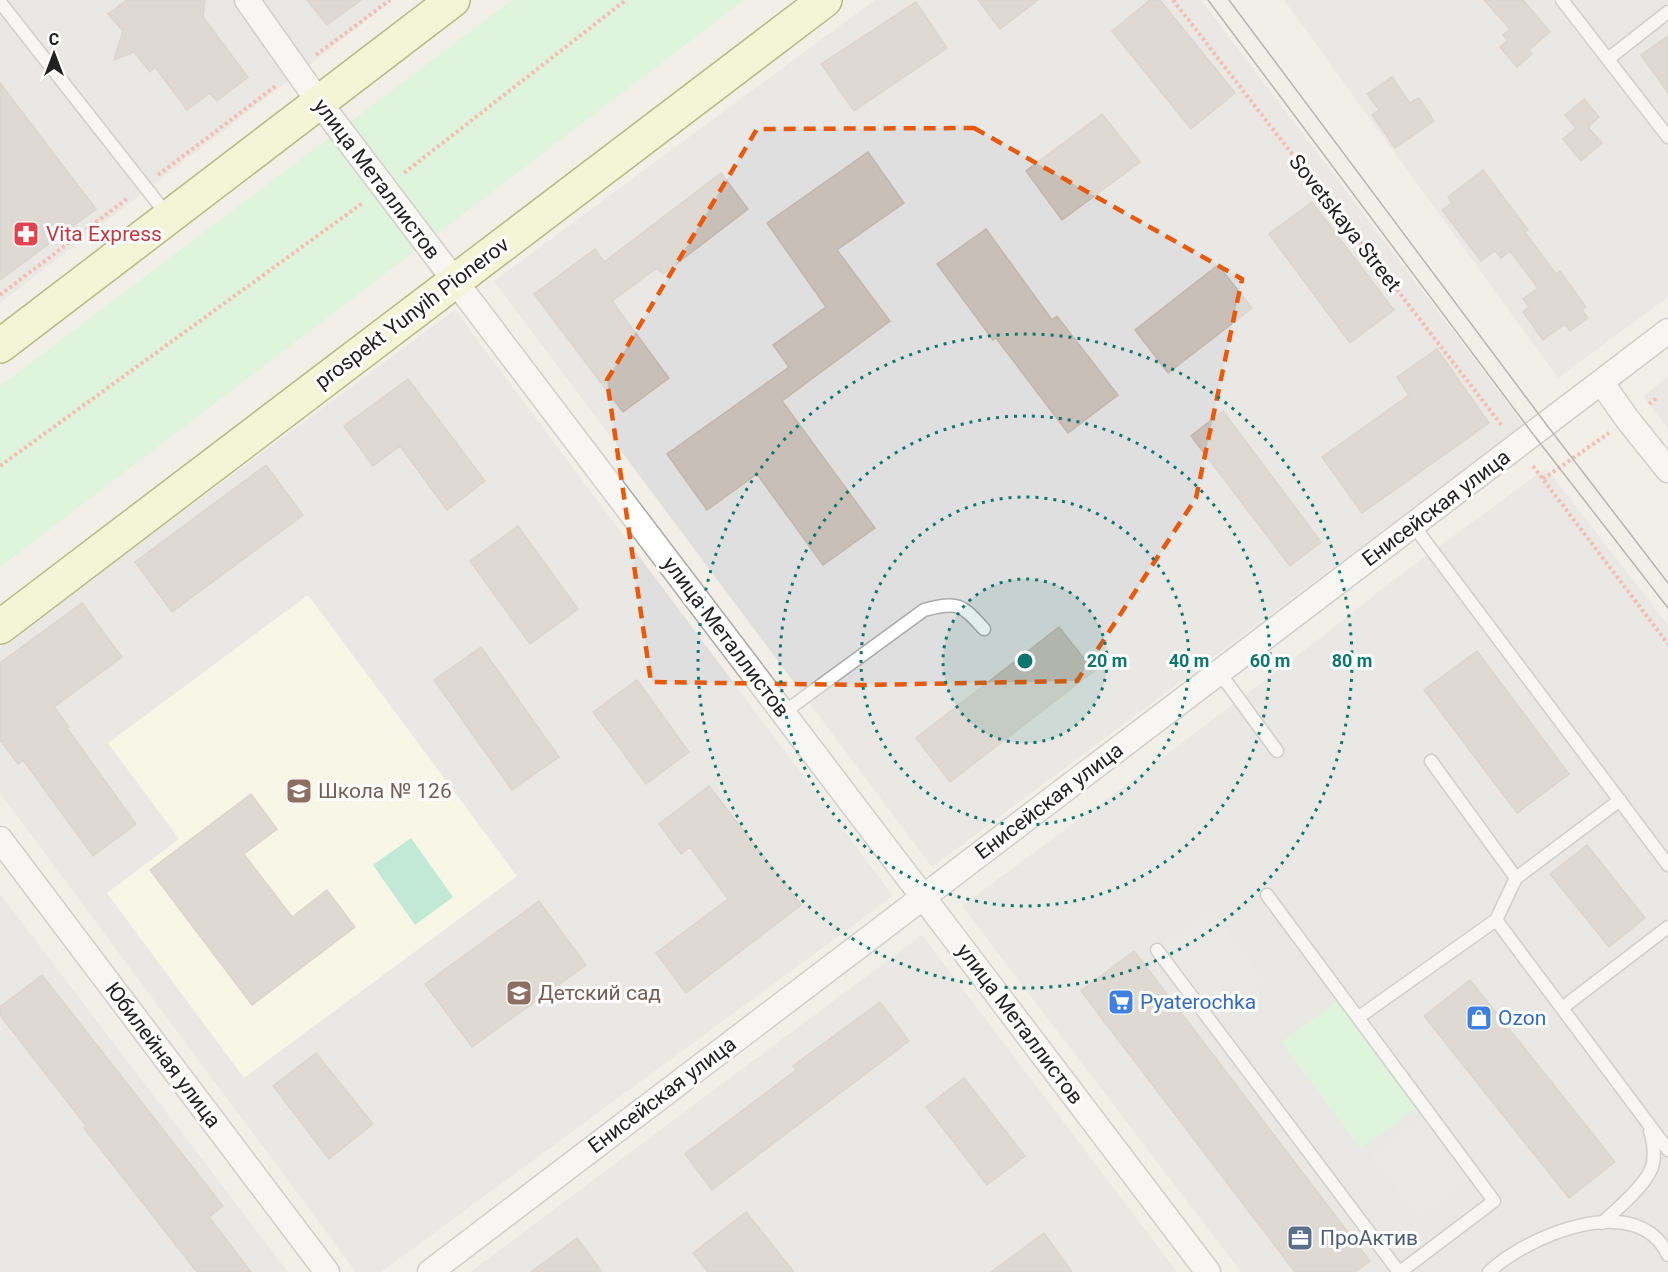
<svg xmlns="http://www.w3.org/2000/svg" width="1668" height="1272" viewBox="0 0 1668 1272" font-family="Roboto,sans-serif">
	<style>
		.residential { fill: #e0dfdf }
		.education { fill: #ffffe5 }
		.park { fill: #c8facc }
		.pitch { fill: #88e0be }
		.parking { fill: #e2e2e2 }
		.building { fill: #c7bfb8; stroke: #c4b6ab; stroke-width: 1.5 }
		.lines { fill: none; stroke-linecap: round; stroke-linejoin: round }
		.lane-casing { stroke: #a9a9a9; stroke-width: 15 }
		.street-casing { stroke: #a9a9a9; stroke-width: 27 }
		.secondary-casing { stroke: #707d05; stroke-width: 36 }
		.path { stroke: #fa8072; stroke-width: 4; stroke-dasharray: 3 3; stroke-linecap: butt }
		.lane { stroke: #fff; stroke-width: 12 }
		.street { stroke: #fff; stroke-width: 24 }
		.secondary { stroke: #f7fabf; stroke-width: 33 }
		.tram { stroke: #707070; stroke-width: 1.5 }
		.marked { fill: none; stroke: #e8590c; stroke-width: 4.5; stroke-dasharray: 12 8; stroke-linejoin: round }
		.ring { fill: none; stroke: #0f766e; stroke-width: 3; stroke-dasharray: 3 6 }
		.labels { text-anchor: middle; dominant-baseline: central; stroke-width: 6; stroke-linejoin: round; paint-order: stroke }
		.street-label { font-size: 21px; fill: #222; stroke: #fff }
		.health-label { font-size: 21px; fill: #be3a42; stroke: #fff; text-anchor: start }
		.education-label { font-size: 21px; fill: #785e54; stroke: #fff; text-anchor: start }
		.shop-label { font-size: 21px; fill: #366cbe; stroke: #fff; text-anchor: start }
		.service-label { font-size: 21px; fill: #4e5e75; stroke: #fff; text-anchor: start }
		.centre { fill: #0f766e; stroke: #fff; stroke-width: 3 }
		.ring-label { font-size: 18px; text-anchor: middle; font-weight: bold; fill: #0f766e; stroke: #fff; stroke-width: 6; stroke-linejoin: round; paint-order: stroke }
	</style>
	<rect width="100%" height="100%" fill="#f2efe9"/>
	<path class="residential" d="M 0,0 L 393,0 L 0,303 Z
		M 875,0 L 1201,0 L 1524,425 L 932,867 L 494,281 Z
		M 1284,0 L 1668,0 L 1668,297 L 1558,378 Z
		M 455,310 L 893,896 L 381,1272 L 356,1272 L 0,793 L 0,647 Z
		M 1668,377 L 1668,429 L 1643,396 Z
		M 1546,468 L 1668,625 L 1668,1272 L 1241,1272 L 962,906 L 1178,746 L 1314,643 L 1383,588 Z
		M 0,894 L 288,1272 L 0,1272 Z
		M 922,935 L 1177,1272 L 470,1272 Z"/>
	<path class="education" d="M 308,595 L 517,876 L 244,1078 L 107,893 L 179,839 L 108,743 Z"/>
	<path class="park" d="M 512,0 L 744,0 L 0,567 L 0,386 Z
		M 1339,1000 L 1419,1106 L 1361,1149 L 1281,1042 Z"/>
	<path class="pitch" d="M 411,838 L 453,897 L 415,925 L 373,865 Z"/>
	<path class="parking" d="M 1212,909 L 1267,983 L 1211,1024 L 1157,950 Z
		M 1422,1117 L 1470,1180 L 1419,1218 L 1371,1155 Z"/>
	<path class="building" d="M 127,0 L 205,0 L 203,17 L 248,77 L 217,101 L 210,93 L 187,110 L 155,67 L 150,72 L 134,52 L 114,60 L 123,31 L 108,14 Z
		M 307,0 L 361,0 L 327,25 Z
		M 978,0 L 1038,0 L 1000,29 Z
		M 1150,0 L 1160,0 L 1235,93 L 1191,129 L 1112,31 Z
		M 1484,0 L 1523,0 L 1550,32 L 1529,50 L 1532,54 L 1517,67 L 1500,47 L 1508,40 L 1503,35 L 1510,29 Z
		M 916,2 L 947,48 L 854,111 L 821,64 Z
		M 1668,36 L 1668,93 L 1641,55 Z
		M 1392,77 L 1410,103 L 1419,98 L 1434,121 L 1395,148 L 1372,115 L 1379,110 L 1367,94 Z
		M 0,83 L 96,209 L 0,280 Z
		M 1584,99 L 1599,117 L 1588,127 L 1602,143 L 1581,161 L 1563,139 L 1576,128 L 1565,115 Z
		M 1102,114 L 1140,162 L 1062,220 L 1026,171 Z
		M 868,152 L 904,203 L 837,250 L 890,321 L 782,401 L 875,528 L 823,565 L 757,474 L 707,510 L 667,454 L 789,367 L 773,345 L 826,307 L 767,223 Z
		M 1483,170 L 1528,230 L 1525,232 L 1556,274 L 1560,271 L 1586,307 L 1582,310 L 1588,318 L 1570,331 L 1565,324 L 1543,340 L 1523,312 L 1529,307 L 1523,299 L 1538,288 L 1510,251 L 1501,258 L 1495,251 L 1481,261 L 1442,210 L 1452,203 L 1448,197 Z
		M 721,173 L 748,209 L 663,274 L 657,268 L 612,301 L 669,378 L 623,412 L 534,294 L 595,249 L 604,262 Z
		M 1312,202 L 1394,310 L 1350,343 L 1269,234 Z
		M 986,229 L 1052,320 L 1057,316 L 1118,395 L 1068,433 L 996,338 L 993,340 L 937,264 Z
		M 1218,265 L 1252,308 L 1168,373 L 1135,330 Z
		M 1437,349 L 1489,423 L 1362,513 L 1322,457 L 1409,395 L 1397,377 Z
		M 408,379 L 485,481 L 447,510 L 400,446 L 373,466 L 344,426 Z
		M 1223,411 L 1321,542 L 1290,566 L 1191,436 Z
		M 266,465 L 303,515 L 172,612 L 135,562 Z
		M 518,526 L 578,609 L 530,644 L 470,561 Z
		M 82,603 L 122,657 L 54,707 L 69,727 L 67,728 L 136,824 L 93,856 L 23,760 L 18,764 L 0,740 L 0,663 Z
		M 1059,627 L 1094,671 L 950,782 L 916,738 Z
		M 481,647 L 559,757 L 512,790 L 434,680 Z
		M 1477,651 L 1569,774 L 1517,813 L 1424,690 Z
		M 637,680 L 689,752 L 646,784 L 593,712 Z
		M 709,786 L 801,905 L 686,993 L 656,953 L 728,899 L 690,847 L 681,854 L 659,824 Z
		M 251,794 L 277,829 L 244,854 L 292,917 L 327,890 L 355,927 L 252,1005 L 150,870 Z
		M 1587,845 L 1645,918 L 1609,947 L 1550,874 Z
		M 539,901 L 586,965 L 472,1047 L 425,984 Z
		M 1134,951 L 1370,1261 L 1355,1272 L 1295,1272 L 1081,991 Z
		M 42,975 L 223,1206 L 209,1217 L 251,1272 L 197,1272 L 84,1128 L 86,1126 L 0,1015 L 0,1007 Z
		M 1470,980 L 1615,1162 L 1569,1198 L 1424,1016 Z
		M 880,1002 L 909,1041 L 712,1190 L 685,1154 L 796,1070 L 793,1066 Z
		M 316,1053 L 373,1124 L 329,1159 L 273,1086 Z
		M 964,1078 L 1025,1156 L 987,1185 L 926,1107 Z
		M 746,1212 L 794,1272 L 708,1272 L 693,1253 Z
		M 1044,1233 L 1072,1272 L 991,1272 Z
		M 577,1238 L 602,1272 L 531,1272 Z"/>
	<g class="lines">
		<g class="lane-casing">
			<path id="lane" d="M 1562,0 L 1668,137
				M 0,2 L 168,216
				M 1608,59 L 1668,12
				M 1413,525 L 1668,865
				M 1219,672 L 1277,751
				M 783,713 L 924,610 C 959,601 961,604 984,629
				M 1431,761 L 1516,878 L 1496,920
				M 1516,878 L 1620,800
				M 1267,895 L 1494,1201 L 1400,1272
				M 1157,950 L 1399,1272
				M 1562,1008 L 1668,927
				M 1359,1017 L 1496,920 L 1668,1150
				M 1602,1223 C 1616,1210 1650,1182 1653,1163 C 1655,1152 1653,1141 1650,1131
				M 1489,1272 C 1527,1236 1637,1189 1668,1255"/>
		</g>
		<g class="street-casing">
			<path id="street" d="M 247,0 L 319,102 L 1208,1272
				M 1601,382 L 1628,420 L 1668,470
				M 0,839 L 327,1272
				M 430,1272 L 1668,331"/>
		</g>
		<g class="secondary-casing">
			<path id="secondary" d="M 0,346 L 453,0
				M 0,627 L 825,0"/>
		</g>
		<path class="path" d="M 1173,0 L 1503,427
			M 316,55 L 390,0
			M 404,173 L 626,0
			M 158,175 L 277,85
			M 0,295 L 128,198
			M 1649,404 L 1658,397
			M 0,466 L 364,202
			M 1533,466 L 1668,644
			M 1543,479 L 1609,433"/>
		<use href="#lane" class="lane"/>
		<use href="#street" class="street"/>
		<use href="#secondary" class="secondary"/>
		<path class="tram" d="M 1208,0 L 1533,434 L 1668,608
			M 1229,0 L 1546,424 L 1668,583"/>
	</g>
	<path d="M0 0H1668V1272H0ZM 974,128 L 1242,279 L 1196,498 L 1077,681 L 862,685 L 651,682 L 607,380 L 757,129 Z" fill="#f2efe9" fill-opacity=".55" fill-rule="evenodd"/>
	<path class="marked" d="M 974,128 L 1242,279 L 1196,498 L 1077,681 L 862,685 L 651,682 L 607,380 L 757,129 Z"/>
	<circle cx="1025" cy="661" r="82" fill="#0f766e" fill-opacity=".12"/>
	<g class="ring">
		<circle cx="1025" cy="661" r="82"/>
		<circle cx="1025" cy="661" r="164"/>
		<circle cx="1025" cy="661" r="245"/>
		<circle cx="1025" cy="661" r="327"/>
	</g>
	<defs>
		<g id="pharmacy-square" transform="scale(1.35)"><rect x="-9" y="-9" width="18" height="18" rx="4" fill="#e0444e" stroke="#fff"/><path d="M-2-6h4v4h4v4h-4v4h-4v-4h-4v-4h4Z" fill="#fff"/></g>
		<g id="school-square" transform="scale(1.35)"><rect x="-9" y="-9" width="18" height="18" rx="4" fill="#8d6e63" stroke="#fff"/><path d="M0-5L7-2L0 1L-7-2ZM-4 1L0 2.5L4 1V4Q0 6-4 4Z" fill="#fff"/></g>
		<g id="supermarket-square" transform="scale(1.35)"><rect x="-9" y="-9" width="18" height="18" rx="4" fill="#3f7fe0" stroke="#fff"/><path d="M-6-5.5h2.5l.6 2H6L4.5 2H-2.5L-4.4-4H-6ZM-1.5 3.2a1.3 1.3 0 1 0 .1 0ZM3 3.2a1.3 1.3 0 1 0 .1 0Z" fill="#fff"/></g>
		<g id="shop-square" transform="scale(1.35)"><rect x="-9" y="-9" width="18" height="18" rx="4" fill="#3f7fe0" stroke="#fff"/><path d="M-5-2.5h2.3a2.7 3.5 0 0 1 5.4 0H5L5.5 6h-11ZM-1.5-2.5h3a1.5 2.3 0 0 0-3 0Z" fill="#fff"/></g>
		<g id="office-square" transform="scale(1.35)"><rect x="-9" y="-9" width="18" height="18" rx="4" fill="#5c6f8a" stroke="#fff"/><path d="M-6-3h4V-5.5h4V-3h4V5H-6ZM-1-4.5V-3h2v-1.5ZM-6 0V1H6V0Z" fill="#fff"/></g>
	</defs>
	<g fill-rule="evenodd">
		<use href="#pharmacy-square" x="26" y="234"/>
		<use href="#school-square" x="299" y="791"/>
		<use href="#school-square" x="519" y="993"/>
		<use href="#supermarket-square" x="1121" y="1002"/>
		<use href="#shop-square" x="1479" y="1018"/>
		<use href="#office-square" x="1300" y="1238"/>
	</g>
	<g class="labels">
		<g class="street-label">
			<text transform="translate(377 179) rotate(53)">улица Металлистов</text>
			<text transform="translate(1345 223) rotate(52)">Sovetskaya Street</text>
			<text transform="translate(412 313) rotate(-37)">prospekt Yunyih Pionerov</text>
			<text transform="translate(1436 508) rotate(-37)">Енисейская улица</text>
			<text transform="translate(726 637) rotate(53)">улица Металлистов</text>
			<text transform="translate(1049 801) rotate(-37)">Енисейская улица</text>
			<text transform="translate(1020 1024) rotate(53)">улица Металлистов</text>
			<text transform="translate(163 1055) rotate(53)">Юбилейная улица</text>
			<text transform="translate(662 1095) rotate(-37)">Енисейская улица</text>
		</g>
		<g class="health-label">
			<text x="46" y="234">Vita Express</text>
		</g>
		<g class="education-label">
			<text x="318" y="791">Школа № 126</text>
			<text x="538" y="993">Детский сад</text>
		</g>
		<g class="shop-label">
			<text x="1140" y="1002">Pyaterochka</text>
			<text x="1498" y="1018">Ozon</text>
		</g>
		<g class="service-label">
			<text x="1320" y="1238">ПроАктив</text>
		</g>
	</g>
	<circle cx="1025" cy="661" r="9" class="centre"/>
	<g class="ring-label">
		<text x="1107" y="667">20 m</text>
		<text x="1189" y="667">40 m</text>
		<text x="1270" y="667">60 m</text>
		<text x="1352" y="667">80 m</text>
	</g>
	<g transform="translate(54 54)" stroke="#ffffff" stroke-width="4.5" paint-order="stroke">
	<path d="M0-4.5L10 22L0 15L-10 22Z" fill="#222222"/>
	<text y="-9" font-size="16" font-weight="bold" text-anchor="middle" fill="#222222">С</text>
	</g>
</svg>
